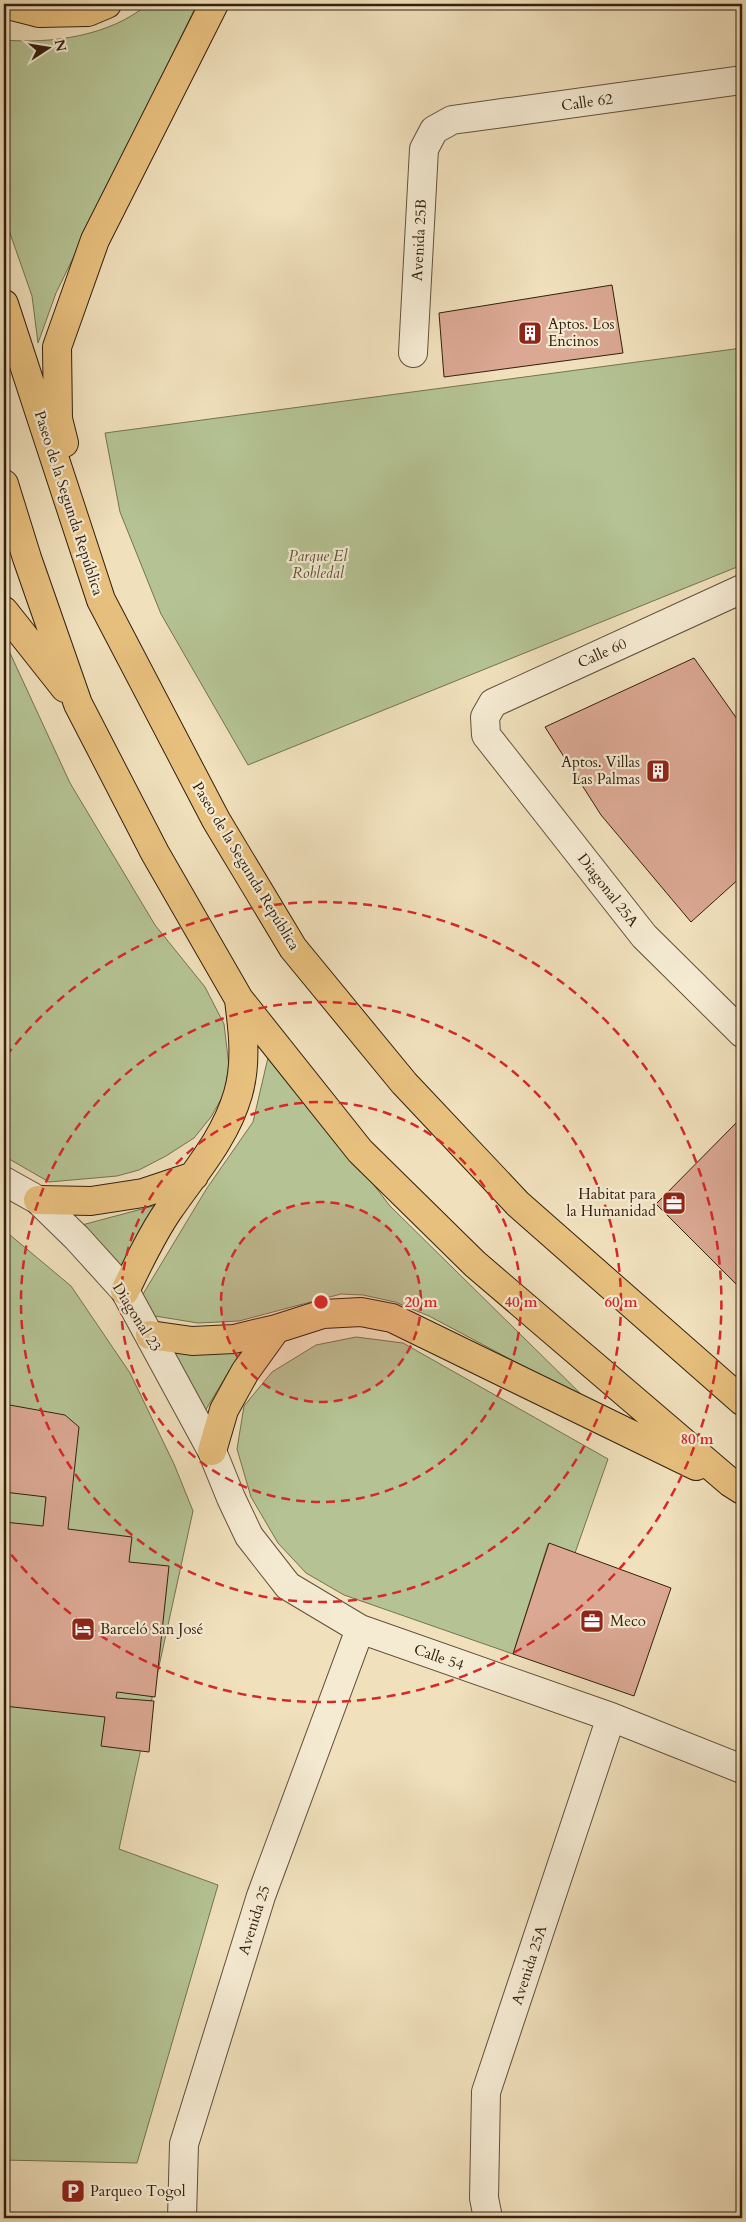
<svg xmlns="http://www.w3.org/2000/svg" width="746" height="2222" viewBox="0 0 746 2222" font-family="Cardo,serif">
	<style>
		.green { fill: #b5c394; stroke: #747251 }
		.building { fill: #dba893; stroke: #33200e }
		.lines { fill: none; stroke-linecap: round; stroke-linejoin: round }
		.minor-casing { stroke: #62503a; stroke-width: 30 }
		.trunk-casing { stroke: #33200e; stroke-width: 30 }
		.minor { stroke: #f5ebd3; stroke-width: 28 }
		.trunk { stroke: #e8c07e; stroke-width: 28 }
		.ring { fill: none; stroke: #d62828; stroke-width: 2.5; stroke-dasharray: 9 6 }
		.labels { text-anchor: middle; dominant-baseline: central; stroke-width: 4.5; stroke-linejoin: round; paint-order: stroke }
		.street-label { font-size: 15px; fill: #33200e; stroke: #f5ebd3 }
		.poi-label { font-size: 15px; fill: #33200e; stroke: #f5ebd3; text-anchor: start }
		.park-label { font-size: 15px; font-style: italic; fill: #5a5136; stroke: #f5ebd3 }
		.centre { fill: #d62828; stroke: #f5ebd3; stroke-width: 2.5 }
		.ring-label { font-size: 15px; text-anchor: middle; font-weight: bold; fill: #d62828; stroke: #f5ebd3; stroke-width: 4.5; stroke-linejoin: round; paint-order: stroke }
	</style>
	<rect width="100%" height="100%" fill="#f0e0bc"/>
	<filter id="stains"><feTurbulence type="fractalNoise" baseFrequency=".004" numOctaves="4"/><feColorMatrix values="0 0 0 0 .2 0 0 0 0 .09 0 0 0 0 .02 0 0 0 .5 -.17"/></filter>
	<radialGradient id="worn" r=".72"><stop offset=".6" stop-color="#630" stop-opacity="0"/><stop offset="1" stop-color="#630" stop-opacity=".3"/></radialGradient>
	<path class="green" d="M 148,4 L 197,4 L 56,293 L 38,343 L 32,296 L 4,216 L 4,40 C 52,44 110,36 148,4 Z
		M 742,348 L 742,565 L 248,765 L 161,614 L 120,512 L 105,433 Z
		M 4,640 L 70,783 L 155,925 L 205,987 L 224,1024 L 229,1066 L 224,1094 L 211,1117 L 194,1138 L 166,1156 L 139,1170 L 117,1176 L 49,1182 L 4,1156 Z
		M 270,1049 L 390,1206 L 587,1400 L 429,1316 L 395,1302 L 363,1295 L 341,1294 L 239,1321 L 198,1323 L 155,1316 L 140,1299 L 207,1188 L 253,1122 Z
		M 168,1202 L 123,1273 L 110,1253 L 82,1225 Z
		M 4,1230 L 71,1286 L 130,1373 L 174,1464 L 193,1511 L 119,1849 L 218,1885 L 137,2163 L 4,2160 Z
		M 356,1337 L 403,1343 L 608,1459 L 575,1553 L 548,1544 L 513,1654 L 344,1595 L 306,1573 L 278,1543 L 251,1497 L 237,1449 L 244,1406 L 272,1372 L 316,1345 Z
		M 241,1351 L 205,1411 L 173,1352 Z"/>
	<path class="building" d="M 612,285 L 623,353 L 444,377 L 439,313 Z
		M 694,658 L 742,726 L 742,876 L 691,922 L 601,815 L 545,727 Z
		M 742,1117 L 742,1290 L 656,1204 Z
		M 4,1404 L 65,1415 L 79,1427 L 68,1529 L 132,1537 L 129,1562 L 169,1566 L 155,1697 L 117,1692 L 116,1698 L 154,1701 L 149,1752 L 101,1746 L 105,1717 L 4,1706 L 4,1522 L 43,1526 L 46,1497 L 4,1492 Z
		M 549,1543 L 671,1588 L 634,1696 L 513,1654 Z"/>
	<g class="lines">
		<g class="minor-casing">
			<path id="minor" d="M 413,353 L 424,149 L 434,130 L 452,120 L 742,80
				M 742,589 L 493,703 L 485,717 L 486,735 L 644,936 L 742,1033
				M 4,1181 L 38,1200 L 77,1238 L 125,1291 L 212,1451 L 231,1498 L 249,1536 L 288,1586 L 360,1629 L 611,1717 L 742,1769
				M 182,2218 L 184,2144 L 261,1896 L 360,1629
				M 488,2218 L 484,2198 L 486,2092 L 611,1717"/>
		</g>
		<g class="trunk-casing">
			<path id="trunk" d="M 4,4 L 39,13 L 88,12 L 107,4
				M 4,304 L 101,600 L 216,820 L 293,948 L 404,1083 L 518,1204 L 742,1401
				M 64,443 L 58,419 L 57,347 L 95,240 L 214,4
				M 4,484 L 27,558 L 78,704 L 155,853 L 239,999 L 360,1151 L 475,1264 L 731,1483 L 742,1490
				M 4,611 L 65,688
				M 38,1200 L 91,1201 L 143,1193 L 194,1176
				M 125,1291 C 138,1264 151,1236 168,1211 C 194,1173 225,1139 238,1094 C 247,1063 243,1031 239,1000
				M 150,1335 L 192,1341 L 234,1339 L 276,1329 L 323,1314 L 361,1312 L 392,1318 L 696,1466
				M 212,1451 L 224,1410 L 245,1372 L 276,1329"/>
		</g>
		<use href="#minor" class="minor"/>
		<use href="#trunk" class="trunk"/>
	</g>
	<circle cx="321" cy="1302" r="100" fill="#d62828" fill-opacity=".12"/>
	<g class="ring">
		<circle cx="321" cy="1302" r="100"/>
		<circle cx="321" cy="1302" r="200"/>
		<circle cx="321" cy="1302" r="300"/>
		<path d="M6 1056A400 400 0 1 1 6 1548"/>
	</g>
	<defs>
		<g id="building-square" transform="scale(1.25)"><rect x="-9" y="-9" width="18" height="18" rx="4" fill="#8f2418" stroke="#f5ebd3"/><path d="M-4-6H4V6H1V3H-1V6H-4ZM-2.5-4.3h1.7v1.8h-1.7ZM.8-4.3h1.7v1.8H.8ZM-2.5-1h1.7V.8h-1.7ZM.8-1h1.7V.8H.8Z" fill="#fff"/></g>
		<g id="office-square" transform="scale(1.25)"><rect x="-9" y="-9" width="18" height="18" rx="4" fill="#8f2418" stroke="#f5ebd3"/><path d="M-6-3h4V-5.5h4V-3h4V5H-6ZM-1-4.5V-3h2v-1.5ZM-6 0V1H6V0Z" fill="#fff"/></g>
		<g id="hotel-square" transform="scale(1.25)"><rect x="-9" y="-9" width="18" height="18" rx="4" fill="#8f2418" stroke="#f5ebd3"/><path d="M-6-4.5h1.5V1H6V5H4.5V3h-9V5H-6ZM-4 0a1.8 1.8 0 1 1 3.6 0ZM.5 0V-2.5h3Q6-2.5 6 0Z" fill="#fff"/></g>
		<g id="parking-square" transform="scale(1.25)"><rect x="-9" y="-9" width="18" height="18" rx="4" fill="#8f2418" stroke="#f5ebd3"/><path d="M-3.5-5.5H1a3.5 3.5 0 0 1 0 7H-1V5.5H-3.5ZM-1-3.4V-.6H.8a1.4 1.4 0 0 0 0-2.8Z" fill="#fff"/></g>
	</defs>
	<g fill-rule="evenodd">
		<use href="#building-square" x="530" y="333"/>
		<use href="#building-square" x="658" y="771"/>
		<use href="#office-square" x="674" y="1203"/>
		<use href="#office-square" x="592" y="1621"/>
		<use href="#hotel-square" x="83" y="1629"/>
		<use href="#parking-square" x="73" y="2191"/>
	</g>
	<g class="labels">
		<g class="street-label">
			<text transform="translate(587 102) rotate(-8)">Calle 62</text>
			<text transform="translate(419 240) rotate(-87)">Avenida 25B</text>
			<text transform="translate(69 503) rotate(72)">Paseo de la Segunda República</text>
			<text transform="translate(602 653) rotate(-24)">Calle 60</text>
			<text transform="translate(246 866) rotate(59)">Paseo de la Segunda República</text>
			<text transform="translate(608 890) rotate(52)">Diagonal 25A</text>
			<text transform="translate(137 1317) rotate(58)">Diagonal 23</text>
			<text transform="translate(439 1657) rotate(19)">Calle 54</text>
			<text transform="translate(254 1920) rotate(-72)">Avenida 25</text>
			<text transform="translate(529 1965) rotate(-72)">Avenida 25A</text>
		</g>
		<g class="poi-label">
			<text x="548" y="324">Aptos. Los<tspan x="548" dy="17">Encinos</tspan></text>
			<text x="640" y="762" text-anchor="end">Aptos. Villas<tspan x="640" dy="17">Las Palmas</tspan></text>
			<text x="656" y="1194" text-anchor="end">Habitat para<tspan x="656" dy="17">la Humanidad</tspan></text>
			<text x="610" y="1621">Meco</text>
			<text x="100" y="1629">Barceló San José</text>
			<text x="90" y="2191">Parqueo Togol</text>
		</g>
		<g class="park-label">
			<text x="318" y="556">Parque El<tspan x="318" dy="17">Robledal</tspan></text>
		</g>
	</g>
	<circle cx="321" cy="1302" r="8" class="centre"/>
	<g class="ring-label">
		<text x="421" y="1307">20 m</text>
		<text x="521" y="1307">40 m</text>
		<text x="621" y="1307">60 m</text>
		<text x="697" y="1444">80 m</text>
	</g>
	<rect width="746" height="2222" fill="none" stroke="#f0e0bc" stroke-width="20"/>
	<rect x="5" y="5" width="736" height="2212" fill="none" stroke="#33200e" stroke-width="2.5"/>
	<rect x="10" y="10" width="726" height="2202" fill="none" stroke="#33200e"/>
	<g transform="translate(48 48) rotate(78)" stroke="#f5ebd3" stroke-width="4" paint-order="stroke">
	<path d="M0-4L9 19L0 12L-9 19Z" fill="#33200e"/>
	<text y="-8" font-size="14" font-weight="bold" text-anchor="middle" fill="#33200e">N</text>
	</g>
	<rect width="100%" height="100%" filter="url(#stains)"/>
	<rect width="100%" height="100%" fill="url(#worn)"/>
</svg>
